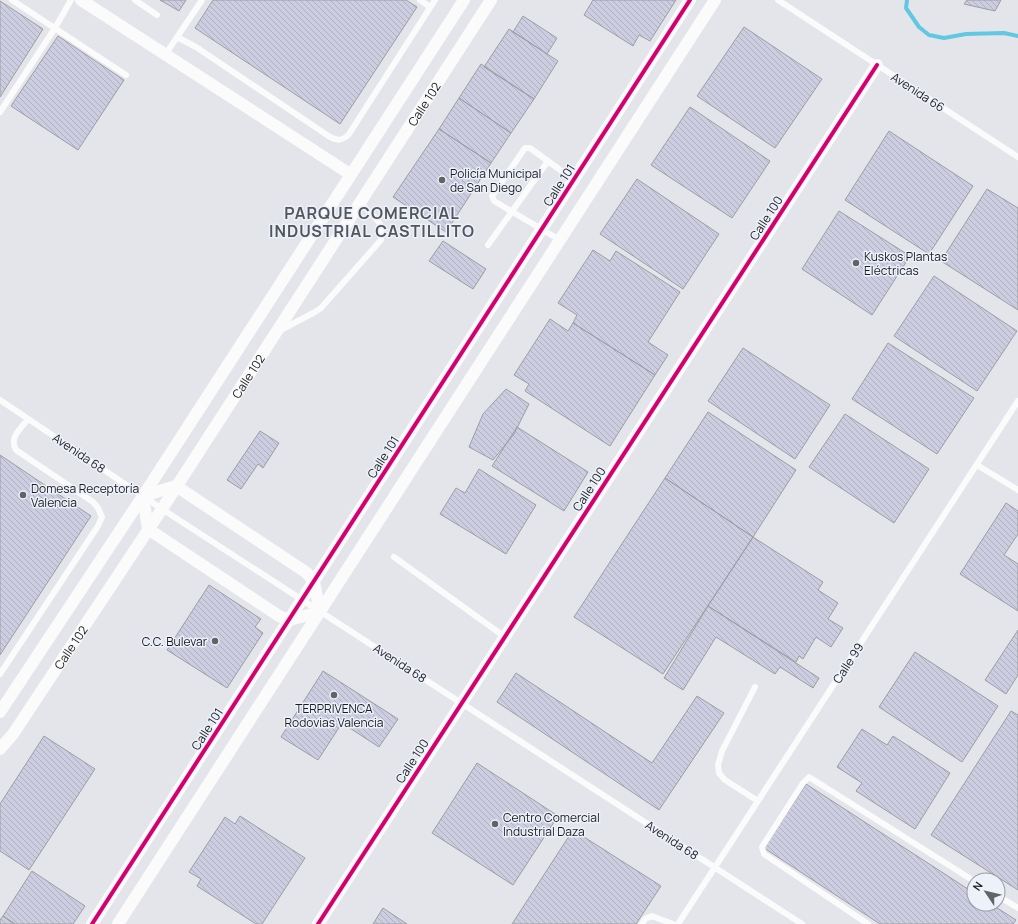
<svg xmlns="http://www.w3.org/2000/svg" width="1018" height="924" viewBox="0 0 1018 924" font-family="Manrope,sans-serif">
	<style>
		.lines { fill: none; stroke-linecap: round; stroke-linejoin: round }
		.stream { stroke: #62c8e1; stroke-width: 4 }
		.building { fill: url(#building-back-hatch); stroke: #9d9ea1 }
		.service { stroke: #fbfbfc; stroke-width: 6 }
		.minor { stroke: #fbfbfc; stroke-width: 12 }
		.cycleway-casing { stroke: #edf1fa; stroke-width: 6 }
		.cycleway { stroke: #d6006c; stroke-width: 4 }
		.poi-dot { fill: #626367; stroke: #edf1fa; stroke-width: 1.5 }
		.labels { text-anchor: middle; dominant-baseline: central; stroke-width: 3; stroke-linejoin: round; paint-order: stroke }
		.street-label { font-size: 12px; fill: #1c1d21; stroke: #edf1fa }
		.poi-label { font-size: 12px; fill: #1c1d21; stroke: #edf1fa; text-anchor: start }
		.district-label { font-size: 16px; font-weight: bold; letter-spacing: 1px; fill: #52555c; stroke: #edf1fa }
	</style>
	<defs>
		<pattern id="building-back-hatch" width="6" height="6" patternUnits="userSpaceOnUse"><rect width="6" height="6" fill="#cccde0"/><path d="M-1 5l2 2M0 0l6 6M5-1l2 2" fill="none" stroke="#afb0c0"/></pattern>
	</defs>
	<rect width="100%" height="100%" fill="#e3e5ea"/>
	<g class="lines">
		<path class="stream" d="M 907,0 L 906,8 L 919,27 L 929,35 L 944,38 L 966,34 L 1004,33 L 1018,36"/>
	</g>
	<path class="building" d="M 160,0 L 186,0 L 179,11 Z
		M 213,0 L 406,0 L 417,7 L 340,124 L 195,28 Z
		M 593,0 L 676,0 L 650,41 L 639,35 L 633,46 L 584,15 Z
		M 967,0 L 1001,0 L 995,11 L 964,4 Z
		M 0,1 L 43,29 L 0,97 Z
		M 523,16 L 557,38 L 547,54 L 513,32 Z
		M 744,27 L 822,79 L 775,148 L 697,96 Z
		M 509,29 L 558,61 L 534,99 L 484,67 Z
		M 58,36 L 124,80 L 78,150 L 11,106 Z
		M 481,64 L 534,99 L 511,133 L 459,98 Z
		M 459,98 L 511,133 L 491,163 L 439,129 Z
		M 690,107 L 770,161 L 732,218 L 651,165 Z
		M 439,129 L 491,163 L 446,232 L 393,197 Z
		M 889,131 L 973,186 L 929,254 L 845,200 Z
		M 637,179 L 719,234 L 683,289 L 600,234 Z
		M 987,189 L 1018,208 L 1018,310 L 941,261 Z
		M 839,211 L 910,256 L 872,315 L 802,269 Z
		M 443,241 L 486,269 L 473,289 L 429,261 Z
		M 593,250 L 610,261 L 616,251 L 680,292 L 648,342 L 668,355 L 655,375 L 573,323 L 577,315 L 558,303 Z
		M 934,276 L 1017,331 L 977,391 L 894,336 Z
		M 550,319 L 568,331 L 573,323 L 655,375 L 610,446 L 525,391 L 529,384 L 514,375 Z
		M 888,343 L 974,398 L 937,454 L 852,399 Z
		M 743,348 L 830,405 L 795,459 L 708,401 Z
		M 506,389 L 529,404 L 514,434 L 493,460 L 469,447 L 483,414 Z
		M 708,412 L 796,470 L 753,537 L 665,478 Z
		M 845,414 L 929,469 L 894,523 L 809,467 Z
		M 517,427 L 588,472 L 564,511 L 492,466 Z
		M 260,431 L 279,443 L 263,468 L 258,464 L 241,489 L 227,480 Z
		M 0,455 L 91,516 L 0,655 Z
		M 479,469 L 536,505 L 506,554 L 440,514 L 456,488 L 465,493 Z
		M 665,478 L 753,537 L 663,674 L 574,617 Z
		M 1006,503 L 1018,511 L 1018,534 L 1004,555 L 1018,564 L 1018,611 L 960,574 Z
		M 753,537 L 823,582 L 818,590 L 838,603 L 828,619 L 843,628 L 831,647 L 816,637 L 803,659 L 799,656 L 796,662 L 708,606 Z
		M 209,585 L 261,619 L 255,627 L 263,633 L 227,688 L 167,650 Z
		M 708,606 L 819,678 L 813,688 L 780,667 L 775,674 L 716,637 L 683,690 L 664,678 Z
		M 1018,630 L 1018,675 L 1006,694 L 985,680 Z
		M 915,652 L 998,706 L 962,762 L 879,707 Z
		M 323,671 L 398,719 L 379,747 L 342,723 L 318,760 L 281,737 Z
		M 516,673 L 652,763 L 697,696 L 724,713 L 659,810 L 497,702 Z
		M 1011,711 L 1018,715 L 1018,890 L 931,835 Z
		M 862,729 L 887,745 L 893,736 L 950,773 L 915,829 L 856,791 L 862,783 L 837,767 Z
		M 44,736 L 95,769 L 29,870 L 0,851 L 0,804 Z
		M 477,763 L 558,816 L 513,885 L 432,833 Z
		M 806,784 L 974,893 L 974,904 L 991,904 L 1016,920 L 1013,924 L 880,924 L 764,848 Z
		M 240,816 L 305,858 L 262,924 L 256,924 L 197,886 L 201,879 L 189,872 L 225,817 L 235,824 Z
		M 573,830 L 661,886 L 636,924 L 512,924 Z
		M 32,871 L 85,906 L 73,924 L 15,924 L 3,916 Z
		M 383,908 L 407,924 L 373,924 Z
		M 3,916 L 15,924 L 0,924 L 0,920 Z"/>
	<g class="lines">
		<path class="service" d="M 12,0 L 126,75
			M 135,0 L 157,15
			M 420,0 L 430,7
			M 778,0 L 1018,157
			M 177,37 L 196,47 L 330,137 C 338,141 342,141 349,134 L 435,0
			M 165,55 L 202,0
			M 0,112 L 55,28 L 71,0
			M 560,240 L 494,201 L 492,196 L 525,148 L 530,148 L 574,180
			M 488,245 L 548,161
			M 281,330 L 315,312 L 321,308 L 381,240 L 382,228 L 378,221 L 360,202
			M 0,400 L 162,509 L 802,924
			M 977,465 L 1018,490
			M 394,557 L 505,637
			M 0,674 L 98,526 L 102,517 L 98,508 L 93,502 L 16,450 C 9,437 20,430 28,419
			M 755,687 L 722,751 L 718,765 L 719,773 L 725,780 L 758,801
			M 998,896 L 1018,908
			M 642,924 L 645,919 L 652,916 L 673,924
			M 678,924 L 1018,401
			M 868,924 L 764,854 L 762,847 L 803,783 L 809,777 L 974,881"/>
		<g class="minor">
			<path d="M 81,0 L 350,174"/>
			<path d="M 176,486 L 307,573 L 314,582 L 320,612 L 289,620 L 279,616 L 148,529 L 143,496 Z"/>
			<path d="M 0,712 L 143,496 L 464,0"/>
			<path id="s1" d="M 0,749 L 13,734 L 162,509 L 491,0"/>
			<path d="M 92,924 L 690,0"/>
			<path d="M 118,924 L 715,0"/>
			<path d="M 318,924 L 877,65"/>
		</g>
		<g class="cycleway-casing">
			<path id="cycleway" d="M 92,924 L 690,0
				M 318,924 L 877,65"/>
		</g>
		<use href="#cycleway" class="cycleway"/>
	</g>
	<g class="poi-dot">
		<circle cx="442" cy="180" r="4"/>
		<circle cx="856" cy="263" r="4"/>
		<circle cx="23" cy="495" r="4"/>
		<circle cx="215" cy="641" r="4"/>
		<circle cx="334" cy="695" r="4"/>
		<circle cx="495" cy="824" r="4"/>
	</g>
	<g class="labels">
		<g class="street-label">
			<text transform="translate(918 92) rotate(33)">Avenida 66</text>
			<text stroke="none"><textPath href="#s1" startOffset="772">Calle 102</textPath></text>
			<text transform="translate(559 185) rotate(-57)">Calle 101</text>
			<text transform="translate(766 218) rotate(-57)">Calle 100</text>
			<text stroke="none"><textPath href="#s1" startOffset="448">Calle 102</textPath></text>
			<text transform="translate(79 453) rotate(34)">Avenida 68</text>
			<text transform="translate(383 457) rotate(-57)">Calle 101</text>
			<text transform="translate(589 489) rotate(-57)">Calle 100</text>
			<text stroke="none"><textPath href="#s1" startOffset="124">Calle 102</textPath></text>
			<text transform="translate(400 663) rotate(33)">Avenida 68</text>
			<text transform="translate(848 663) rotate(-57)">Calle 99</text>
			<text transform="translate(207 729) rotate(-57)">Calle 101</text>
			<text transform="translate(412 761) rotate(-57)">Calle 100</text>
			<text transform="translate(672 840) rotate(33)">Avenida 68</text>
		</g>
		<g class="poi-label">
			<text x="450" y="173">Policía Municipal<tspan x="450" dy="14">de San Diego</tspan></text>
			<text x="864" y="256">Kuskos Plantas<tspan x="864" dy="14">Eléctricas</tspan></text>
			<text x="31" y="488">Domesa Receptoría<tspan x="31" dy="14">Valencia</tspan></text>
			<text x="207" y="641" text-anchor="end">C.C. Bulevar</text>
			<text x="334" y="708" text-anchor="middle">TERPRIVENCA<tspan x="334" dy="14">Rodovias Valencia</tspan></text>
			<text x="503" y="817">Centro Comercial<tspan x="503" dy="14">Industrial Daza</tspan></text>
		</g>
		<g class="district-label">
			<text x="372" y="213">PARQUE COMERCIAL<tspan x="372" dy="18">INDUSTRIAL CASTILLITO</tspan></text>
		</g>
	</g>
	<g transform="translate(986 892) rotate(305)"><circle r="19" fill="#edf1fa" stroke="#999ca3"/>
	<path d="M0-3L7 15L0 10L-7 15Z" fill="#626367"/>
	<text y="-6" font-size="11" font-weight="bold" text-anchor="middle" fill="#1c1d21">N</text>
	</g>
</svg>
